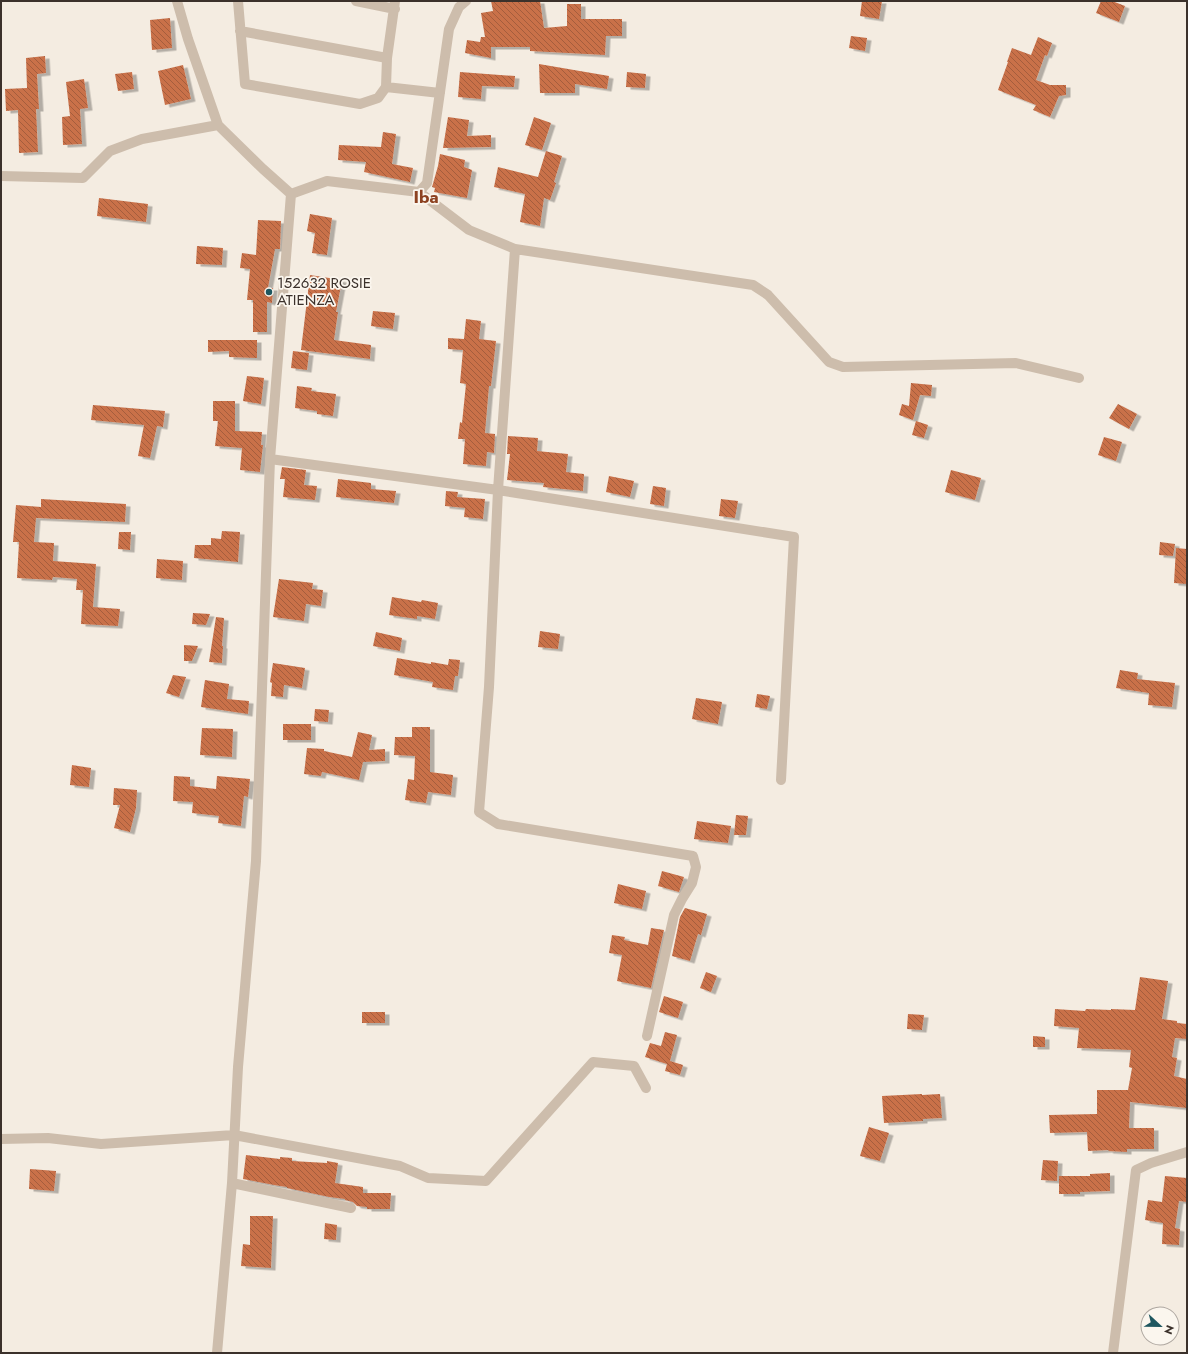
<svg xmlns="http://www.w3.org/2000/svg" width="1188" height="1354" viewBox="0 0 1188 1354" font-family="Jost,sans-serif">
	<style>
		.building { fill: url(#building-back-hatch); filter: url(#shadow) }
		.lines { fill: none; stroke-linecap: round; stroke-linejoin: round }
		.minor { stroke: #cdbdac; stroke-width: 10 }
		.poi-dot { fill: #1e565f; stroke: #fbf6ee; stroke-width: 1.5 }
		.labels { text-anchor: middle; dominant-baseline: central; stroke-width: 3.5; stroke-linejoin: round; paint-order: stroke }
		.poi-label { font-size: 15px; fill: #3b312b; stroke: #fbf6ee; text-anchor: start }
		.quarter-label { font-size: 17px; font-weight: bold; fill: #8d4221; stroke: #fbf6ee }
	</style>
	<defs>
		<pattern id="building-back-hatch" width="6" height="6" patternUnits="userSpaceOnUse"><rect width="6" height="6" fill="#c9714a"/><path d="M-1 5l2 2M0 0l6 6M5-1l2 2" fill="none" stroke="#a45d3e"/></pattern>
		<filter id="shadow"><feDropShadow dx="4.5" dy="2.5" stdDeviation="0" flood-color="#0004"/></filter>
	</defs>
	<rect width="100%" height="100%" fill="#f4ece1"/>
	<path class="building" d="M 491,1 L 540,1 L 544,28 L 567,26 L 567,4 L 581,4 L 581,19 L 622,19 L 622,36 L 606,36 L 605,55 L 530,51 L 530,47 L 491,47 L 491,58 L 465,53 L 467,40 L 480,42 L 481,37 L 485,37 L 481,13 L 493,11 Z
		M 862,1 L 882,1 L 879,19 L 860,16 Z
		M 1101,1 L 1112,1 L 1125,6 L 1119,22 L 1096,13 Z
		M 170,18 L 172,48 L 152,50 L 150,20 Z
		M 851,36 L 867,38 L 865,51 L 849,48 Z
		M 1038,37 L 1052,43 L 1047,56 L 1045,55 L 1036,80 L 1050,85 L 1066,85 L 1066,95 L 1059,96 L 1050,117 L 1033,110 L 1036,105 L 998,90 L 1008,62 L 1007,62 L 1012,48 L 1031,55 Z
		M 45,56 L 46,73 L 37,74 L 39,109 L 36,109 L 38,152 L 19,153 L 18,110 L 6,111 L 5,89 L 27,88 L 26,58 Z
		M 539,64 L 609,76 L 607,89 L 575,84 L 575,93 L 540,93 Z
		M 183,65 L 191,99 L 165,105 L 158,71 Z
		M 132,72 L 134,89 L 118,91 L 115,74 Z
		M 460,72 L 515,76 L 514,87 L 482,86 L 481,99 L 458,97 Z
		M 627,72 L 646,74 L 645,88 L 626,87 Z
		M 84,79 L 88,108 L 80,109 L 82,144 L 63,145 L 62,117 L 70,116 L 66,82 Z
		M 448,117 L 469,120 L 467,136 L 491,135 L 491,147 L 443,148 Z
		M 534,117 L 551,123 L 542,150 L 525,145 Z
		M 383,132 L 396,134 L 392,164 L 413,168 L 410,182 L 364,172 L 366,162 L 338,160 L 339,145 L 381,147 Z
		M 546,151 L 562,156 L 554,182 L 556,183 L 550,200 L 544,198 L 540,226 L 520,222 L 525,194 L 494,187 L 498,167 L 538,177 Z
		M 440,154 L 465,160 L 464,167 L 472,170 L 467,198 L 434,192 L 435,188 L 432,187 L 438,166 Z
		M 99,198 L 148,204 L 146,222 L 97,216 Z
		M 310,214 L 332,218 L 327,255 L 312,253 L 315,233 L 307,231 Z
		M 258,220 L 281,221 L 280,249 L 275,249 L 268,288 L 273,288 L 272,303 L 267,302 L 267,332 L 253,332 L 253,300 L 247,300 L 250,269 L 240,268 L 242,253 L 256,255 Z
		M 197,246 L 223,248 L 222,265 L 196,264 Z
		M 310,275 L 342,280 L 336,312 L 338,312 L 334,340 L 371,345 L 370,359 L 301,350 Z
		M 373,311 L 395,313 L 393,329 L 371,326 Z
		M 466,319 L 481,321 L 479,339 L 496,341 L 491,386 L 489,386 L 485,433 L 495,434 L 494,453 L 487,452 L 486,466 L 463,464 L 465,439 L 458,439 L 460,422 L 462,423 L 466,384 L 460,383 L 463,350 L 448,349 L 448,338 L 464,339 Z
		M 208,340 L 257,340 L 257,358 L 229,357 L 229,351 L 208,352 Z
		M 293,351 L 309,353 L 307,370 L 291,368 Z
		M 247,376 L 264,378 L 261,404 L 243,401 Z
		M 911,383 L 932,385 L 931,396 L 920,395 L 913,420 L 899,415 L 902,404 L 909,406 Z
		M 297,386 L 312,388 L 311,391 L 336,394 L 333,416 L 317,414 L 317,411 L 295,408 Z
		M 213,401 L 235,401 L 235,431 L 262,432 L 261,445 L 263,445 L 260,472 L 240,470 L 242,448 L 215,446 L 218,421 L 213,421 Z
		M 1118,404 L 1137,414 L 1129,429 L 1109,418 Z
		M 93,405 L 165,411 L 163,427 L 157,426 L 150,458 L 138,456 L 144,425 L 91,420 Z
		M 916,421 L 928,425 L 924,438 L 912,435 Z
		M 508,436 L 538,438 L 537,451 L 568,454 L 566,472 L 584,474 L 583,491 L 543,487 L 544,483 L 507,480 L 510,454 L 507,454 Z
		M 1104,437 L 1122,442 L 1116,461 L 1098,455 Z
		M 282,467 L 306,470 L 304,485 L 317,486 L 315,500 L 283,497 L 285,479 L 280,479 Z
		M 951,470 L 981,478 L 975,500 L 945,492 Z
		M 609,476 L 634,481 L 630,497 L 606,492 Z
		M 338,479 L 371,483 L 371,489 L 396,491 L 394,503 L 336,497 Z
		M 653,486 L 666,488 L 664,506 L 650,504 Z
		M 446,491 L 458,492 L 457,497 L 485,499 L 483,519 L 464,517 L 465,508 L 445,506 Z
		M 41,499 L 126,504 L 125,522 L 36,518 L 34,542 L 54,543 L 53,561 L 96,564 L 93,607 L 120,609 L 118,626 L 81,624 L 83,590 L 76,590 L 77,579 L 53,577 L 52,580 L 17,578 L 19,542 L 13,542 L 16,505 L 41,507 Z
		M 721,499 L 738,501 L 735,518 L 719,516 Z
		M 222,531 L 240,532 L 238,562 L 194,558 L 195,545 L 211,545 L 211,538 L 221,539 Z
		M 119,532 L 131,532 L 130,550 L 118,549 Z
		M 1160,542 L 1175,544 L 1173,556 L 1159,555 Z
		M 1176,548 L 1187,549 L 1187,584 L 1174,583 Z
		M 157,559 L 183,561 L 182,580 L 156,578 Z
		M 279,579 L 313,583 L 312,589 L 323,590 L 321,606 L 306,604 L 304,621 L 273,617 Z
		M 392,597 L 421,602 L 422,600 L 438,603 L 435,619 L 417,616 L 417,619 L 389,615 Z
		M 193,613 L 210,614 L 206,625 L 192,624 Z
		M 216,617 L 224,618 L 222,646 L 223,646 L 222,663 L 209,662 Z
		M 540,631 L 560,634 L 558,649 L 538,647 Z
		M 376,632 L 402,638 L 400,651 L 373,646 Z
		M 184,645 L 198,646 L 192,661 L 184,661 Z
		M 397,658 L 431,664 L 431,662 L 448,665 L 449,659 L 460,660 L 458,676 L 455,676 L 453,690 L 432,687 L 433,682 L 394,675 Z
		M 273,663 L 305,668 L 302,688 L 284,685 L 283,697 L 271,696 L 272,683 L 270,682 Z
		M 1120,670 L 1138,673 L 1137,679 L 1175,683 L 1172,707 L 1148,705 L 1149,693 L 1116,688 Z
		M 173,675 L 186,677 L 179,697 L 166,693 Z
		M 205,680 L 229,684 L 227,699 L 249,701 L 248,714 L 201,707 Z
		M 757,694 L 770,696 L 767,709 L 755,707 Z
		M 696,698 L 722,702 L 718,724 L 692,719 Z
		M 315,709 L 329,710 L 328,722 L 314,721 Z
		M 283,724 L 311,724 L 311,740 L 283,740 Z
		M 412,727 L 430,727 L 430,772 L 453,775 L 451,795 L 428,792 L 426,803 L 405,800 L 408,779 L 414,780 L 415,756 L 394,755 L 395,737 L 412,737 Z
		M 202,728 L 233,729 L 232,757 L 200,755 Z
		M 358,732 L 372,735 L 369,750 L 385,749 L 385,761 L 363,762 L 359,780 L 322,772 L 321,776 L 304,774 L 307,748 L 324,749 L 324,751 L 352,757 Z
		M 72,765 L 91,768 L 89,787 L 70,785 Z
		M 174,776 L 190,777 L 190,786 L 216,789 L 217,776 L 250,779 L 248,797 L 244,796 L 241,826 L 218,823 L 219,816 L 192,813 L 193,802 L 173,801 Z
		M 114,788 L 137,790 L 136,808 L 130,832 L 114,828 L 120,805 L 113,805 Z
		M 736,815 L 748,816 L 746,835 L 734,835 Z
		M 697,821 L 731,826 L 728,843 L 694,839 Z
		M 662,871 L 684,877 L 679,892 L 658,886 Z
		M 618,884 L 646,891 L 642,909 L 614,903 Z
		M 685,908 L 707,914 L 701,935 L 698,934 L 690,961 L 672,956 L 680,917 Z
		M 651,928 L 664,930 L 651,988 L 617,981 L 622,955 L 609,953 L 612,935 L 625,937 L 624,940 L 648,945 Z
		M 706,972 L 717,976 L 711,992 L 700,988 Z
		M 1140,977 L 1168,981 L 1162,1019 L 1177,1021 L 1177,1023 L 1187,1024 L 1187,1039 L 1175,1038 L 1172,1057 L 1177,1058 L 1174,1076 L 1187,1079 L 1187,1108 L 1130,1102 L 1129,1128 L 1154,1128 L 1154,1149 L 1127,1149 L 1127,1152 L 1108,1151 L 1109,1150 L 1088,1151 L 1087,1132 L 1050,1133 L 1049,1115 L 1097,1114 L 1097,1090 L 1128,1090 L 1132,1068 L 1129,1067 L 1131,1050 L 1077,1048 L 1079,1028 L 1054,1026 L 1055,1009 L 1085,1011 L 1086,1009 L 1111,1010 L 1111,1009 L 1135,1010 Z
		M 664,996 L 683,1002 L 678,1018 L 659,1012 Z
		M 362,1012 L 385,1012 L 385,1023 L 362,1023 Z
		M 908,1014 L 924,1015 L 922,1030 L 907,1029 Z
		M 665,1032 L 677,1035 L 670,1061 L 683,1065 L 680,1075 L 665,1071 L 667,1064 L 645,1057 L 650,1043 L 661,1046 Z
		M 1033,1036 L 1045,1037 L 1045,1047 L 1033,1047 Z
		M 922,1094 L 922,1095 L 940,1094 L 942,1118 L 923,1119 L 923,1121 L 884,1123 L 882,1096 Z
		M 869,1127 L 889,1133 L 880,1161 L 860,1156 Z
		M 246,1155 L 280,1159 L 280,1157 L 292,1158 L 292,1161 L 327,1163 L 327,1161 L 338,1163 L 335,1183 L 363,1187 L 363,1193 L 391,1193 L 390,1209 L 367,1209 L 367,1207 L 357,1206 L 353,1202 L 345,1200 L 345,1199 L 329,1197 L 287,1188 L 287,1187 L 274,1185 L 243,1179 Z
		M 1043,1160 L 1058,1161 L 1057,1181 L 1041,1180 Z
		M 30,1169 L 56,1171 L 54,1191 L 29,1189 Z
		M 1110,1173 L 1110,1191 L 1080,1192 L 1080,1194 L 1059,1194 L 1059,1176 L 1090,1176 L 1090,1174 Z
		M 1165,1176 L 1187,1178 L 1187,1202 L 1179,1201 L 1175,1228 L 1180,1229 L 1179,1245 L 1162,1244 L 1163,1223 L 1145,1220 L 1148,1200 L 1162,1202 Z
		M 250,1216 L 273,1216 L 271,1268 L 241,1266 L 243,1244 L 250,1245 Z
		M 325,1223 L 337,1225 L 336,1240 L 324,1239 Z"/>
	<g class="lines">
		<path class="minor" d="M 177,1 L 188,39 L 218,125 L 263,169 L 291,194
			M 238,1 L 245,84 L 360,104 L 378,98 L 386,87 L 387,58 L 395,1
			M 356,1 L 395,9
			M 240,31 L 387,58
			M 386,87 L 440,93
			M 1,176 L 83,178 L 110,151 L 142,139 L 218,125
			M 419,192 L 469,230 L 515,249 L 753,285 L 768,295 L 829,362 L 843,367 L 1016,363 L 1079,378
			M 515,249 L 498,490 L 489,687 L 479,812 L 498,824 L 693,856 L 696,867 L 692,883 L 682,899 L 674,915 L 647,1036
			M 270,459 L 498,490 L 794,537 L 781,780
			M 1,1139 L 48,1138 L 101,1144 L 234,1135 L 400,1166 L 428,1178 L 486,1181 L 593,1062 L 634,1066 L 646,1088
			M 232,1183 L 351,1208
			M 217,1353 L 232,1183 L 238,1067 L 256,861 L 270,459 L 291,194 L 327,181 L 419,192 L 427,183 L 449,29 L 459,7 L 466,1
			M 1113,1353 L 1136,1170 L 1151,1163 L 1187,1152"/>
	</g>
	<circle class="poi-dot" cx="269" cy="292" r="4"/>
	<g class="labels">
		<g class="poi-label">
			<text x="277" y="283">152632 ROSIE<tspan x="277" dy="17">ATIENZA</tspan></text>
		</g>
		<g class="quarter-label">
			<text x="426" y="197">Iba</text>
		</g>
	</g>
	<rect width="1188" height="1354" fill="none" stroke="#3b312b" stroke-width="4"/>
	<g transform="translate(1160 1326) rotate(112)"><circle r="19" fill="#fbf6ee" stroke="#aea7a0"/>
	<path d="M0-3L7 15L0 10L-7 15Z" fill="#1e565f"/>
	<text y="-6" font-size="11" font-weight="bold" text-anchor="middle" fill="#3b312b">N</text>
	</g>
</svg>
